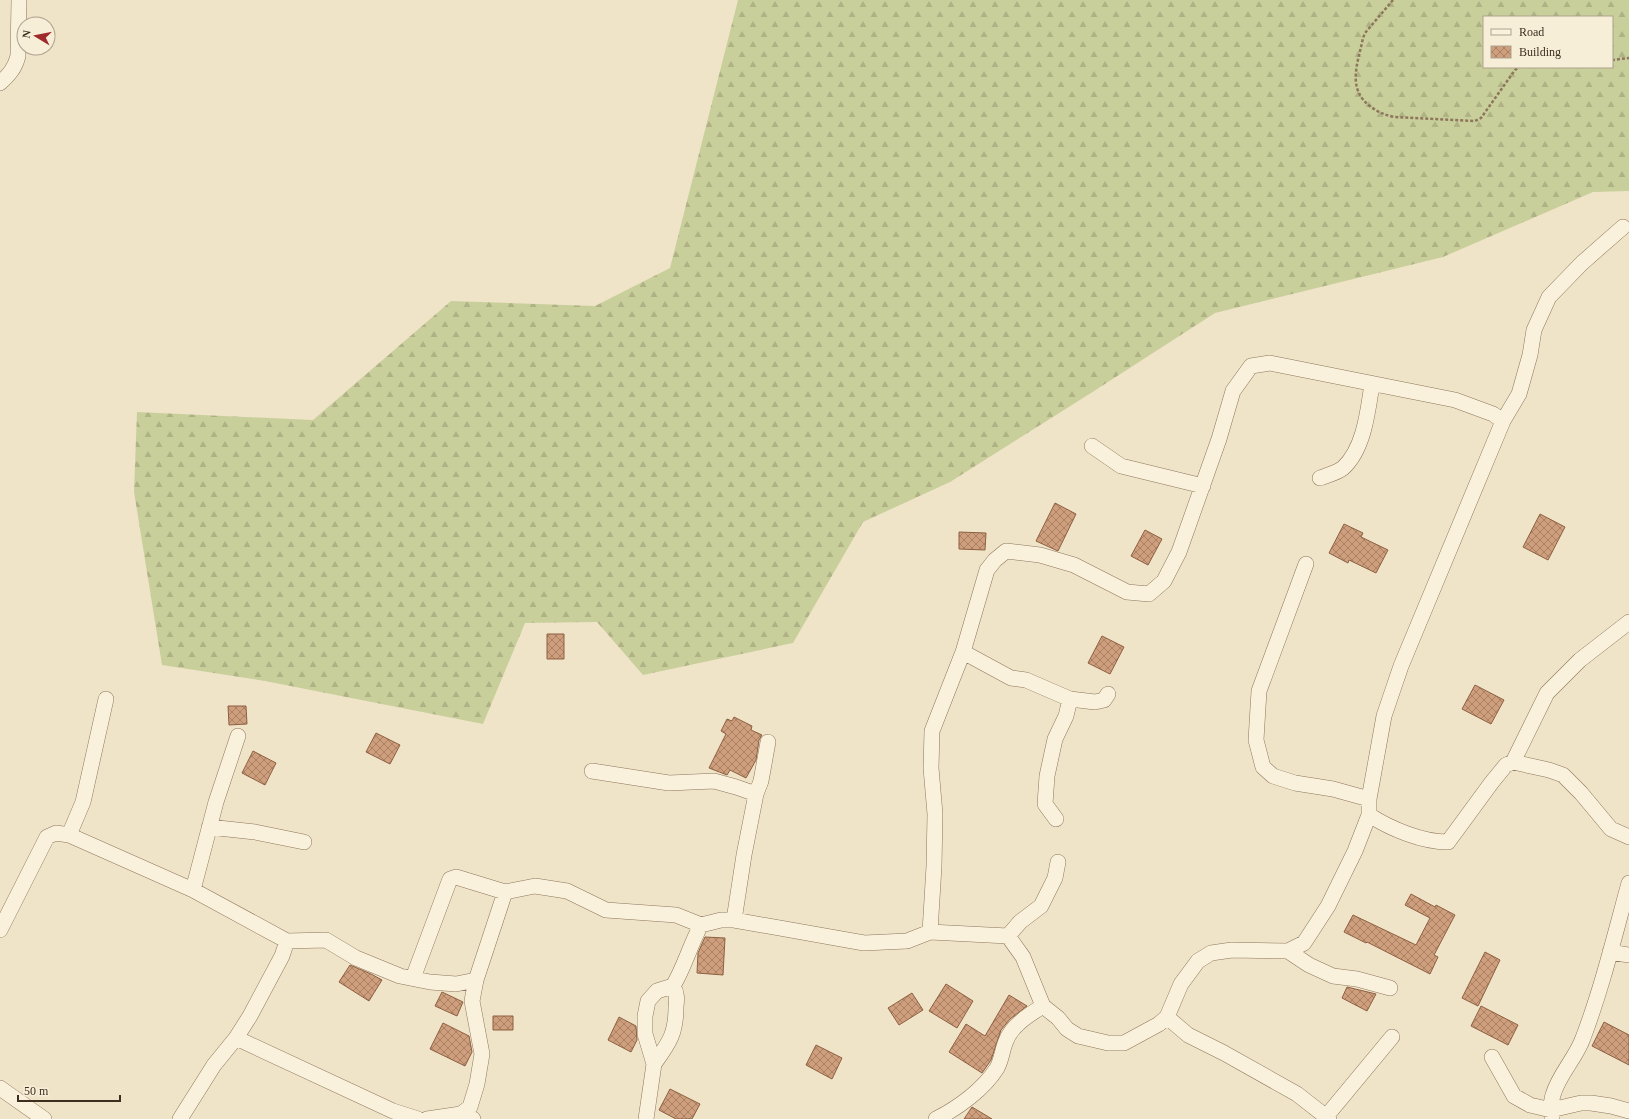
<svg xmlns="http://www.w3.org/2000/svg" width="1629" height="1119" viewBox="0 0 1629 1119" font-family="Georgia,serif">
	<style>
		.forest { fill: url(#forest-firs); fill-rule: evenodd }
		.building { fill: url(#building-cross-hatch); stroke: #8d5f41 }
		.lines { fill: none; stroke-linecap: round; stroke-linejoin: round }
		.minor-casing { stroke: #8d765c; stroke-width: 16 }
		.path { stroke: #8d765c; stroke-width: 2.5; stroke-dasharray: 3 2; stroke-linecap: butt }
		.minor { stroke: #faf1dc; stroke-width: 15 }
	</style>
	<defs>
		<pattern id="forest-firs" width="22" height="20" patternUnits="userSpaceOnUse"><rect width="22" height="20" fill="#c9cf9b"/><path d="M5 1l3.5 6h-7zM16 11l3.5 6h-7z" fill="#aeb285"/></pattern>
		<pattern id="building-cross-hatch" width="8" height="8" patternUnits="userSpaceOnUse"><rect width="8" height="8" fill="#cf9f7d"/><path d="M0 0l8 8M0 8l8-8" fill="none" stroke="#a98266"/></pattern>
	</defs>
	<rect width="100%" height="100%" fill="#f0e4c8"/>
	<path class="forest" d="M 738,0 L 1629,0 L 1629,191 L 1593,192 L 1443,257 L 1215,313 L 1091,393 L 950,482 L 863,522 L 793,643 L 643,675 L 597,622 L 525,623 L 483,724 L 265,681 L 162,665 L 134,492 L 137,412 L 313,420 L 451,301 L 595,306 L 670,268 ZM 1484,17 L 1612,17 L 1612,67 L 1484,67 Z"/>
	<path class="building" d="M 1055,503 L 1076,514 L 1058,551 L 1036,541 Z
		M 1540,514 L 1565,527 L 1548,560 L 1523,547 Z
		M 1344,524 L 1363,533 L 1361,537 L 1388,550 L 1376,573 L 1349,560 L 1348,563 L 1329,553 Z
		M 1145,530 L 1162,539 L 1148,565 L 1131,556 Z
		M 959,532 L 986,533 L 985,550 L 959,549 Z
		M 547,634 L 564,634 L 564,659 L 547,659 Z
		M 1102,636 L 1124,647 L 1110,674 L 1088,663 Z
		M 1475,685 L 1504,700 L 1491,724 L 1462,709 Z
		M 228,706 L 246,706 L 247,724 L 229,725 Z
		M 734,717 L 752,726 L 751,730 L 762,735 L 759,740 L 756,760 L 746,778 L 730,770 L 727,775 L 709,768 L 726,734 L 721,731 L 727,719 L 732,721 Z
		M 376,733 L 400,745 L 390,764 L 366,752 Z
		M 253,751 L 276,763 L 265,785 L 242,773 Z
		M 1411,894 L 1435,907 L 1436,905 L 1455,915 L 1434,955 L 1438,957 L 1430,974 L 1367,942 L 1366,943 L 1344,932 L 1353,915 L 1416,945 L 1430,918 L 1405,905 Z
		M 705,937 L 725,938 L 723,975 L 697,973 L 698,953 Z
		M 1485,952 L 1500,960 L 1478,1006 L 1462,998 Z
		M 350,965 L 371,974 L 382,980 L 369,1001 L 339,982 Z
		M 946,984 L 973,1001 L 957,1028 L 929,1011 Z
		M 1347,987 L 1376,994 L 1367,1011 L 1342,998 Z
		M 442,992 L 463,1002 L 457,1016 L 435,1006 Z
		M 912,993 L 923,1010 L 899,1025 L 888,1008 Z
		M 1009,995 L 1027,1006 L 1010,1019 L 1001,1030 L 991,1060 L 982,1073 L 949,1052 L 966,1024 L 985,1036 Z
		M 1481,1006 L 1518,1025 L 1508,1045 L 1471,1026 Z
		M 493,1016 L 513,1016 L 513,1030 L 493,1030 Z
		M 619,1017 L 636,1026 L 637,1040 L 631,1052 L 608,1040 Z
		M 1604,1022 L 1629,1035 L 1629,1065 L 1592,1046 Z
		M 443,1023 L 469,1036 L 472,1052 L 465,1066 L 430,1049 Z
		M 816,1045 L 842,1058 L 832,1079 L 806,1065 Z
		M 670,1089 L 700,1104 L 692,1119 L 676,1119 L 659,1110 Z
		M 972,1107 L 992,1119 L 964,1119 Z"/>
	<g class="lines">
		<g class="minor-casing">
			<path id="minor" d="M 0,83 C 9,75 15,68 18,56 L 19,0
				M 1503,421 L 1519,394 L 1530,355 L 1534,330 L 1549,297 L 1582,263 L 1623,227
				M 1092,446 L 1121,466 L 1203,486
				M 1320,478 C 1327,475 1337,473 1343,468 C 1364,449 1368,411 1372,384
				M 1306,564 L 1259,691 L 1256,740 L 1263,767 L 1273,776 L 1295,783 L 1333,789 L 1369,799
				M 963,652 L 1011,678 L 1026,680 L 1070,699 L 1095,702 L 1104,700 L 1108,694
				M 238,736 L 216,802 L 193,890 L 287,941
				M 1513,762 L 1547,693 L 1580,660 L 1629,622
				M 592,771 L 669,783 L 714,781 L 736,787 L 756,794
				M 1369,815 C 1391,829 1422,842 1448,842 L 1492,782 L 1506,765 L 1513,762 L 1549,770 L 1563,775 L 1581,793 L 1611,829 L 1629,837
				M 1056,819 L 1045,804 L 1047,776 L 1055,739 L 1066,716 L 1070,699
				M 209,827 L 255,832 L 304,842
				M 69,835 L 83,802 L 106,699
				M 734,920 L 744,855 L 756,794 L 761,781 L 768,742
				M 0,930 L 47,837 L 56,833 L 69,835 L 193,890
				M 1008,936 L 1020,922 L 1041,906 L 1055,878 L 1058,862
				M 1288,951 L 1309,965 L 1333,976 L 1357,979 L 1390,988
				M 1610,952 L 1629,955
				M 413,978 L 450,879 L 456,877 L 505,892 L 535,886 L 567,891 L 606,910 L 676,915 L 701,925
				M 1167,1017 L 1188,1035 L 1224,1053 L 1297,1094 L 1329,1119
				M 236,1038 L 393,1111 L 418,1119
				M 1492,1057 L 1514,1096 L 1530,1105 L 1551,1110 L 1581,1103 L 1591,1103 L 1611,1106 L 1629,1111
				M 654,1064 C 669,1043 676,1034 676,1007 C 677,998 677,993 673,986
				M 0,1088 L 44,1119
				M 461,1114 L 470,1107 L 477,1084 L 482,1054 L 472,1001 L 476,980 L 505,892
				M 180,1119 L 214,1065 L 236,1038 L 250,1016 L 282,956 L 287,941 L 326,940 L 356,958 L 400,976 L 430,982 L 456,984 L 476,980
				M 427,1119 L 461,1114 L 473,1119
				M 646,1119 L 654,1064 L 645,1034 L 645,1016 L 648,1001 L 657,991 L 673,986 C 685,966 690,945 701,925 L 721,920 L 734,920 L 864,943 L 907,941 L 930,932 L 1008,936 L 1023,957 L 1043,1006 L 1058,1018 L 1067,1029 L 1078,1036 L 1108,1043 L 1124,1043 L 1159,1024 L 1167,1017 L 1181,984 L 1198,961 L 1211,953 L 1232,950 L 1288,951 L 1304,943 L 1328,906 L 1355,851 L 1369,815 L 1369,799 L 1384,716 L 1401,666 L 1503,421 L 1493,414 L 1455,400 L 1270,363 L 1251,366 L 1233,391 L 1219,439 L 1179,552 L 1164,581 L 1149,594 L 1127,592 L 1074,565 L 1040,555 L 1006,551 L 995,560 L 987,570 L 963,652 L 932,731 L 931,768 L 935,814 L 934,866 L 930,932
				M 936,1119 C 958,1108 984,1089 997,1068 C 1002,1059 1002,1050 1006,1041 C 1011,1026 1030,1014 1043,1006
				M 1324,1119 L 1392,1037
				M 1552,1119 C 1552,1111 1550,1103 1553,1095 C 1559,1074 1576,1058 1583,1038 C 1602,988 1615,934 1629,883"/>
		</g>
		<path class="path" d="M 1393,0 L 1365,33 L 1363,38 C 1358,63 1346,89 1371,107 C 1378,112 1385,115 1394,117 L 1475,121 L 1481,118 L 1515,70 L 1519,67
			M 1612,60 L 1629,58"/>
		<use href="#minor" class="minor"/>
	</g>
	<rect x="1483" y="16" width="130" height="52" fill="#f7eed8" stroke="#ada18e"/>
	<rect x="1491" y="29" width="20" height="6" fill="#faf1dc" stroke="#ada18e"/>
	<text x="1519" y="36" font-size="12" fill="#3d2e20">Road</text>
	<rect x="1491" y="46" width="20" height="12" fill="url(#building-cross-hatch)" stroke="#ada18e"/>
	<text x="1519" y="56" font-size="12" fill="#3d2e20">Building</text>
	<g transform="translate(36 36) rotate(280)"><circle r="19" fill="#f7eed8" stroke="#ada18e"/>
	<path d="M0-3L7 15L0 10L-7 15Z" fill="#9e2a2b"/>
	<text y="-6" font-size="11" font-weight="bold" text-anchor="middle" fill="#3d2e20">N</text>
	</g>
	<path d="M18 1095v6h102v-6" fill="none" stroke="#3d2e20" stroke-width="2"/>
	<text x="24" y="1095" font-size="12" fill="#3d2e20" stroke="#f7eed8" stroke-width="3" paint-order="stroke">50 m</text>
</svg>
